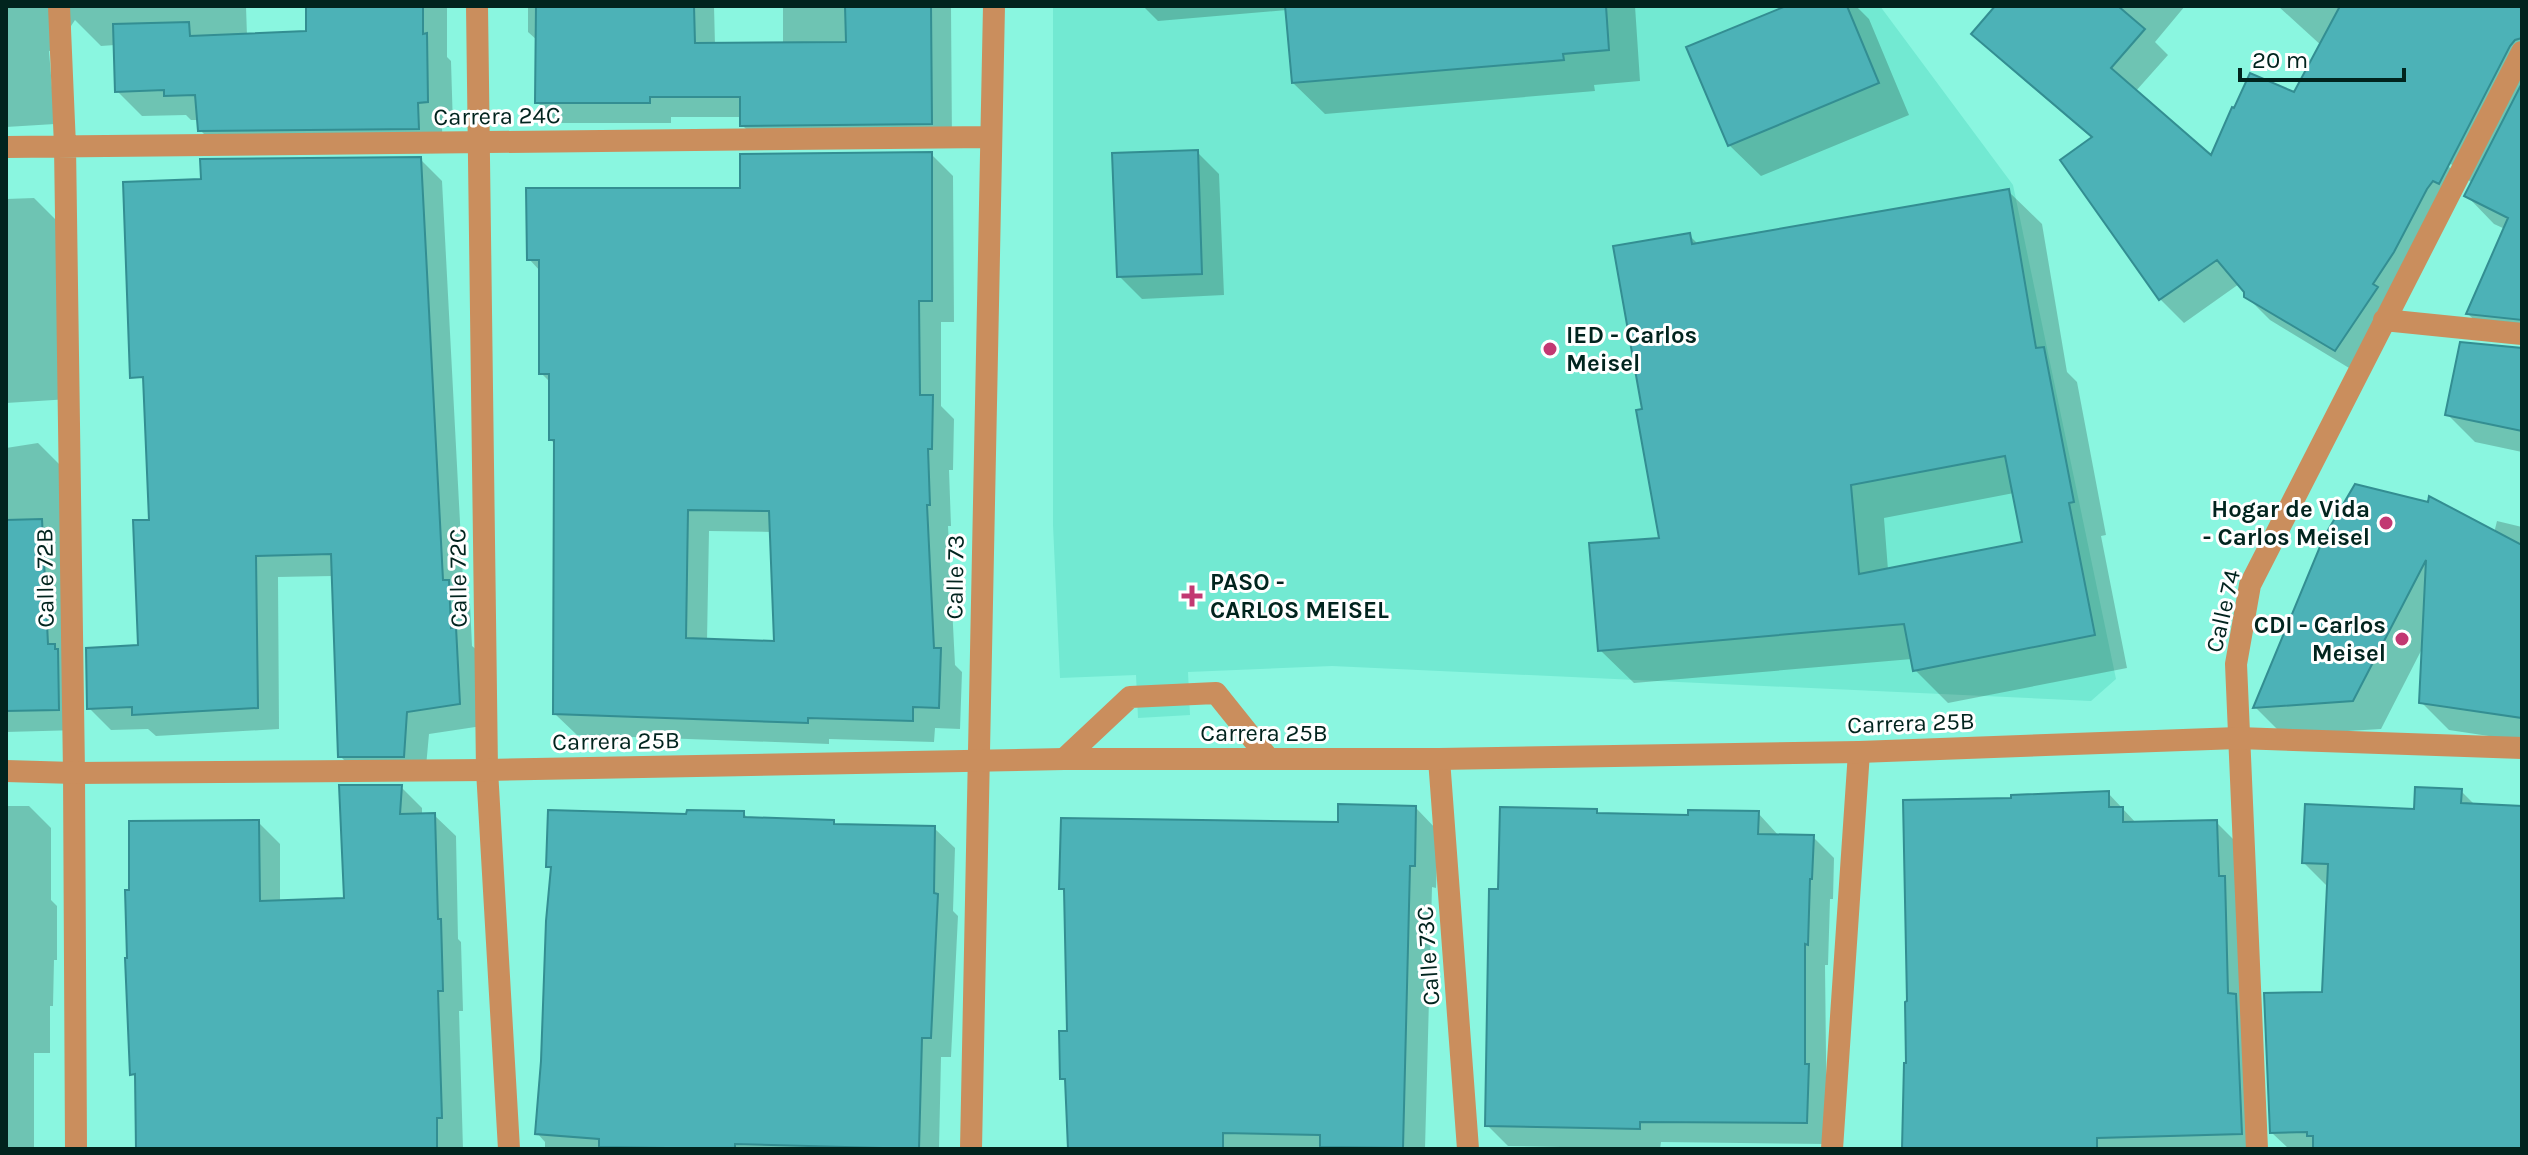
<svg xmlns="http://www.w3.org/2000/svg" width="2528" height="1155" viewBox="0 0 2528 1155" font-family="Karla,sans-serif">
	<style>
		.built { fill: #72e9d2 }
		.shadow { fill: #0003; fill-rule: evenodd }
		.building { fill: #4cb2b7; stroke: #338e92; stroke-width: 2; fill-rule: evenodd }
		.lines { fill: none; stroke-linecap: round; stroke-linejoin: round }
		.service { stroke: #ca8e5d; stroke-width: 22 }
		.minor { stroke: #ca8e5d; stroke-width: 22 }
		.tertiary { stroke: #ca8e5d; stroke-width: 22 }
		.poi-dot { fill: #c23872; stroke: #fff; stroke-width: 3 }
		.labels { text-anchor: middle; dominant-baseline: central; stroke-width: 6; stroke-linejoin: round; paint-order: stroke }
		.street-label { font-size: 24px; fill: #01241e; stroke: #fff }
		.poi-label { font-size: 24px; font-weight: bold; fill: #01241e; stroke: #fff; text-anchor: start }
	</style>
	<rect width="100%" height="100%" fill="#8af6e0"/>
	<path class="built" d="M 1053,6 L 1880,6 L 2013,185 L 2116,679 L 2091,701 L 1332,666 L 1188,672 L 1190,715 L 1138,718 L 1136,675 L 1060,678 L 1053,525 Z"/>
	<path class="shadow" d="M 6,6 L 246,6 L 247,36 L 308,33 L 308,6 L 447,6 L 447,57 L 451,61 L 453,127 L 442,127 L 443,153 L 225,155 L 200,130 L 199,120 L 191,120 L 186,115 L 142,116 L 117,91 L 115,45 L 101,46 L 75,20 L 71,26 L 70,49 L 49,51 L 55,124 L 6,127 Z
		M 528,6 L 714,6 L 715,45 L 783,44 L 783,6 L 951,6 L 952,144 L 763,146 L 742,125 L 742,117 L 671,117 L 671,123 L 558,123 L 537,102 L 538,41 L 528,32 Z
		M 1143,6 L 1635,6 L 1640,81 L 1594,85 L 1595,91 L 1325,114 L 1293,83 L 1287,10 L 1158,21 Z
		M 1792,6 L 1856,6 L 1869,19 L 1909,115 L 1761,176 L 1729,145 Z
		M 1997,6 L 2185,6 L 2155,42 L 2168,55 L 2135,92 L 2212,158 L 2450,163 L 2278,6 L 2522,6 L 2522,344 L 2496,341 L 2468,314 L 2505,229 L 2494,224 L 2467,196 L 2473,184 L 2451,164 L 2448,166 L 2466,184 L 2359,374 L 2270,320 L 2246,296 L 2246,292 L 2239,284 L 2184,323 L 2160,299 L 2093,139 L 1997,57 L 1973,34 Z
		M 1197,152 L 1219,174 L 1224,295 L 1142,299 L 1119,276 Z
		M 931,154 L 953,176 L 954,322 L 941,322 L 941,406 L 954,419 L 953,470 L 949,470 L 951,526 L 948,526 L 955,665 L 962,672 L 960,729 L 935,728 L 934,742 L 829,739 L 829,744 L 577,735 L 555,714 L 556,445 L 551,440 L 551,383 L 541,373 L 541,272 L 529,259 L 742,190 ZM 709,531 L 772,532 L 776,644 L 707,641 Z
		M 420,159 L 442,181 L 464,598 L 470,604 L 472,646 L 478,651 L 482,726 L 429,734 L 425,778 L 362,778 L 340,756 L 333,576 L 278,577 L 279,729 L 156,736 L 148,729 L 111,730 L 89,708 L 140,646 L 151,522 L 154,389 L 132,367 L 204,181 Z
		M 2008,191 L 2042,224 L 2067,372 L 2077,382 L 2106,535 L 2101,536 L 2127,668 L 1948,703 L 1915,670 L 1912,659 L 1634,683 L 1600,650 L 1662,539 L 1644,411 L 1689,235 L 1699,245 ZM 2014,493 L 2024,544 L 1888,570 L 1884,518 Z
		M 34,198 L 61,225 L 70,399 L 6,403 L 6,199 Z
		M 2522,350 L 2522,452 L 2475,442 L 2447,414 Z
		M 38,443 L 59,464 L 79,730 L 6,732 L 6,448 Z
		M 2497,521 L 2522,527 L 2522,741 L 2449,730 L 2421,702 L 2424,645 L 2381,729 L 2283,735 L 2256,708 L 2323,541 L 2494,533 Z
		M 401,787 L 422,808 L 422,815 L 434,815 L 456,836 L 458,939 L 461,942 L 463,1011 L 459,1011 L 463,1149 L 137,1149 L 137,1078 L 132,1074 L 258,822 L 280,844 L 280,902 L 346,900 Z
		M 2461,791 L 2476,806 L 2522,808 L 2522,1149 L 2289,1149 L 2272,1133 L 2324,994 L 2329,885 L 2326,885 L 2304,863 Z
		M 2108,793 L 2137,824 L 2216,822 L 2236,842 L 2261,1149 L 1904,1149 L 2013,800 Z
		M 6,806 L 29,806 L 51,828 L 51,900 L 57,906 L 57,960 L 54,960 L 53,1006 L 50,1006 L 50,1053 L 34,1053 L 34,1149 L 6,1149 Z
		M 1416,808 L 1438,831 L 1436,888 L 1432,887 L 1425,1149 L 1070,1149 L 1068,1083 L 1062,1078 L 1069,1033 L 1066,893 L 1061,888 Z
		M 1596,811 L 1600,815 L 1690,817 L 1758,813 L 1779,836 L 1813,837 L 1834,858 L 1833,899 L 1830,899 L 1828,965 L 1825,965 L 1827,1144 L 1661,1142 L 1660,1149 L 1508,1146 L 1487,1125 L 1500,891 Z
		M 743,813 L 749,819 L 833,822 L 837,826 L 934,828 L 955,848 L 953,911 L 958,916 L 951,1057 L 941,1057 L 939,1149 L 545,1149 L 545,1142 L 537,1133 L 552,871 L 548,866 L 688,816 Z"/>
	<path class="building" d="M 306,6 L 423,6 L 423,34 L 427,33 L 428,102 L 418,103 L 419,129 L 198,131 L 195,95 L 164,96 L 164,90 L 115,92 L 113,24 L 189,22 L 190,36 L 306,31 Z
		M 536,6 L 694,6 L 695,43 L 846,42 L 845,6 L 931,6 L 932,124 L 740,126 L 740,97 L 650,97 L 650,103 L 535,103 Z
		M 1285,6 L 1606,6 L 1609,50 L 1563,54 L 1564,60 L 1292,83 Z
		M 1786,6 L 1847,6 L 1879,83 L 1728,146 L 1686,47 Z
		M 1995,6 L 2118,6 L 2145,29 L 2111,68 L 2211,155 L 2232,107 L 2234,108 L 2250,73 L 2294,92 L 2340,6 L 2522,6 L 2522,38 L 2515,40 L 2510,46 L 2439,184 L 2433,181 L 2427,189 L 2394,252 L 2373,284 L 2378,287 L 2335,351 L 2244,297 L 2244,292 L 2217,260 L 2159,300 L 2060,160 L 2092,137 L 1971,34 Z
		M 2522,83 L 2522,320 L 2466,314 L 2508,218 L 2464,196 Z
		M 1198,150 L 1202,274 L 1117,277 L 1112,153 Z
		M 932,152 L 932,301 L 919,301 L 920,395 L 933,395 L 932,449 L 928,449 L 930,505 L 927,505 L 934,648 L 941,648 L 939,708 L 913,707 L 913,721 L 808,718 L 808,723 L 553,714 L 554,440 L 549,440 L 549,374 L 539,374 L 539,260 L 527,260 L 526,188 L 740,188 L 740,154 ZM 688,510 L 769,511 L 774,641 L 686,638 Z
		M 421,157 L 443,580 L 449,580 L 451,628 L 456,627 L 460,704 L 407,712 L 404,757 L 338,757 L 331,554 L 256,556 L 258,708 L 132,715 L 132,707 L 87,709 L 86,648 L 138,645 L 133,520 L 149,520 L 143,377 L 130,378 L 123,182 L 201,179 L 200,159 Z
		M 2009,189 L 2036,348 L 2044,347 L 2055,404 L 2074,502 L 2069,503 L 2095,635 L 1913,671 L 1904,624 L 1598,651 L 1589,543 L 1659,538 L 1636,410 L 1642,409 L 1613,246 L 1690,233 L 1692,244 ZM 2005,456 L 2022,542 L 1859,574 L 1851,485 Z
		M 2460,342 L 2522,348 L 2522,431 L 2445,415 Z
		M 2355,484 L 2428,502 L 2429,496 L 2522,545 L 2522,718 L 2419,703 L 2426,560 L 2353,701 L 2253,708 L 2324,537 Z
		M 42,519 L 48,644 L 55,644 L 55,649 L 58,649 L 59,710 L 6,711 L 6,520 Z
		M 339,785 L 402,785 L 400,814 L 435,813 L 438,919 L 441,919 L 443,991 L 438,991 L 442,1118 L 437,1118 L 437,1149 L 136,1149 L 135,1074 L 130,1075 L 125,958 L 127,958 L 125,890 L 129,890 L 129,821 L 259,820 L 260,901 L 344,898 Z
		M 2415,787 L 2462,789 L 2461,803 L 2522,806 L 2522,1149 L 2313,1149 L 2313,1136 L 2307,1136 L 2307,1132 L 2270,1133 L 2264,993 L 2322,992 L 2328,864 L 2302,863 L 2305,804 L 2414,809 Z
		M 2109,791 L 2109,807 L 2123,807 L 2123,822 L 2217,820 L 2219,876 L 2225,876 L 2228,993 L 2236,994 L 2242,1134 L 2097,1138 L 2097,1149 L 1902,1149 L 1904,1063 L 1906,1063 L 1905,1002 L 1907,1001 L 1903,800 L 2011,798 L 2011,795 Z
		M 1338,804 L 1416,806 L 1415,866 L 1410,866 L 1403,1148 L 1320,1147 L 1320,1135 L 1223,1133 L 1223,1149 L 1068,1149 L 1065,1079 L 1060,1079 L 1059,1031 L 1067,1031 L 1064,889 L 1059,889 L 1061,818 L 1338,822 Z
		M 1500,807 L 1597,809 L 1597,813 L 1688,815 L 1688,810 L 1759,811 L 1758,834 L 1814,835 L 1812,879 L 1810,879 L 1808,945 L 1805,944 L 1805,1064 L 1809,1064 L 1807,1123 L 1640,1122 L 1640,1129 L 1485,1126 L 1489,889 L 1498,889 Z
		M 548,810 L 686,814 L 687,810 L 744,811 L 744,817 L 834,820 L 834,824 L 935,826 L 934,893 L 938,894 L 931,1038 L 922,1038 L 919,1149 L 735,1144 L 735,1149 L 599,1147 L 599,1139 L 535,1134 L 541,1061 L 546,921 L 551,867 L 546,867 Z"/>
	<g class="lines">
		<path class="service" d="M 1064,759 L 1130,697 L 1216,693 L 1269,759"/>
		<path class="minor" d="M 59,6 L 65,146 L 74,773 L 76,1149
			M 477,6 L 487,770 L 509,1149
			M 6,147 L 989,137
			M 2384,320 L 2522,334
			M 1439,759 L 1468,1149
			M 971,1149 L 994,6
			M 1832,1149 L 1859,752
			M 2257,1149 L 2236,664 L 2250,585 L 2522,52"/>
		<path class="tertiary" d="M 6,771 L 74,773 L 487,770 L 1064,759 L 1439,759 L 1859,752 L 2238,738 L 2522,748"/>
	</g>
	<g class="poi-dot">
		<circle cx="1550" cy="349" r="8"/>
		<circle cx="2386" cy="523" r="8"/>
		<path d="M1188 584h8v8h8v8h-8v8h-8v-8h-8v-8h8z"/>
		<circle cx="2402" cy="639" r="8"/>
	</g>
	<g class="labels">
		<g class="street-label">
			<text transform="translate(497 116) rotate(-1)">Carrera 24C</text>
			<text transform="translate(955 577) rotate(-89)">Calle 73</text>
			<text transform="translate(45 578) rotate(-91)">Calle 72B</text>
			<text transform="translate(458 578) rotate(-91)">Calle 72C</text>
			<text transform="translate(2223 611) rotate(-77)">Calle 74</text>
			<text transform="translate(1911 723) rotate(-2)">Carrera 25B</text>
			<text x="1264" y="733">Carrera 25B</text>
			<text transform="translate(616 741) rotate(-1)">Carrera 25B</text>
			<text transform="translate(1428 956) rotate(-94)">Calle 73C</text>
		</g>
		<g class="poi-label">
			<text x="1566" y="335">IED - Carlos<tspan x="1566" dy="28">Meisel</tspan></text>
			<text x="2370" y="509" text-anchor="end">Hogar de Vida<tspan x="2370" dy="28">- Carlos Meisel</tspan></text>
			<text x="1210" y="582">PASO -<tspan x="1210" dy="28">CARLOS MEISEL</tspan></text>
			<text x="2386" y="625" text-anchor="end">CDI - Carlos<tspan x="2386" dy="28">Meisel</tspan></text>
		</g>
	</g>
	<rect width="2528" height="1155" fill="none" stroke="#01241e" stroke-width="16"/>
	<path d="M2240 68v12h164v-12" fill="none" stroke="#01241e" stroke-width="4"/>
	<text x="2252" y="68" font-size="24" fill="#01241e" stroke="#ffffff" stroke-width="6" paint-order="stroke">20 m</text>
</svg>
